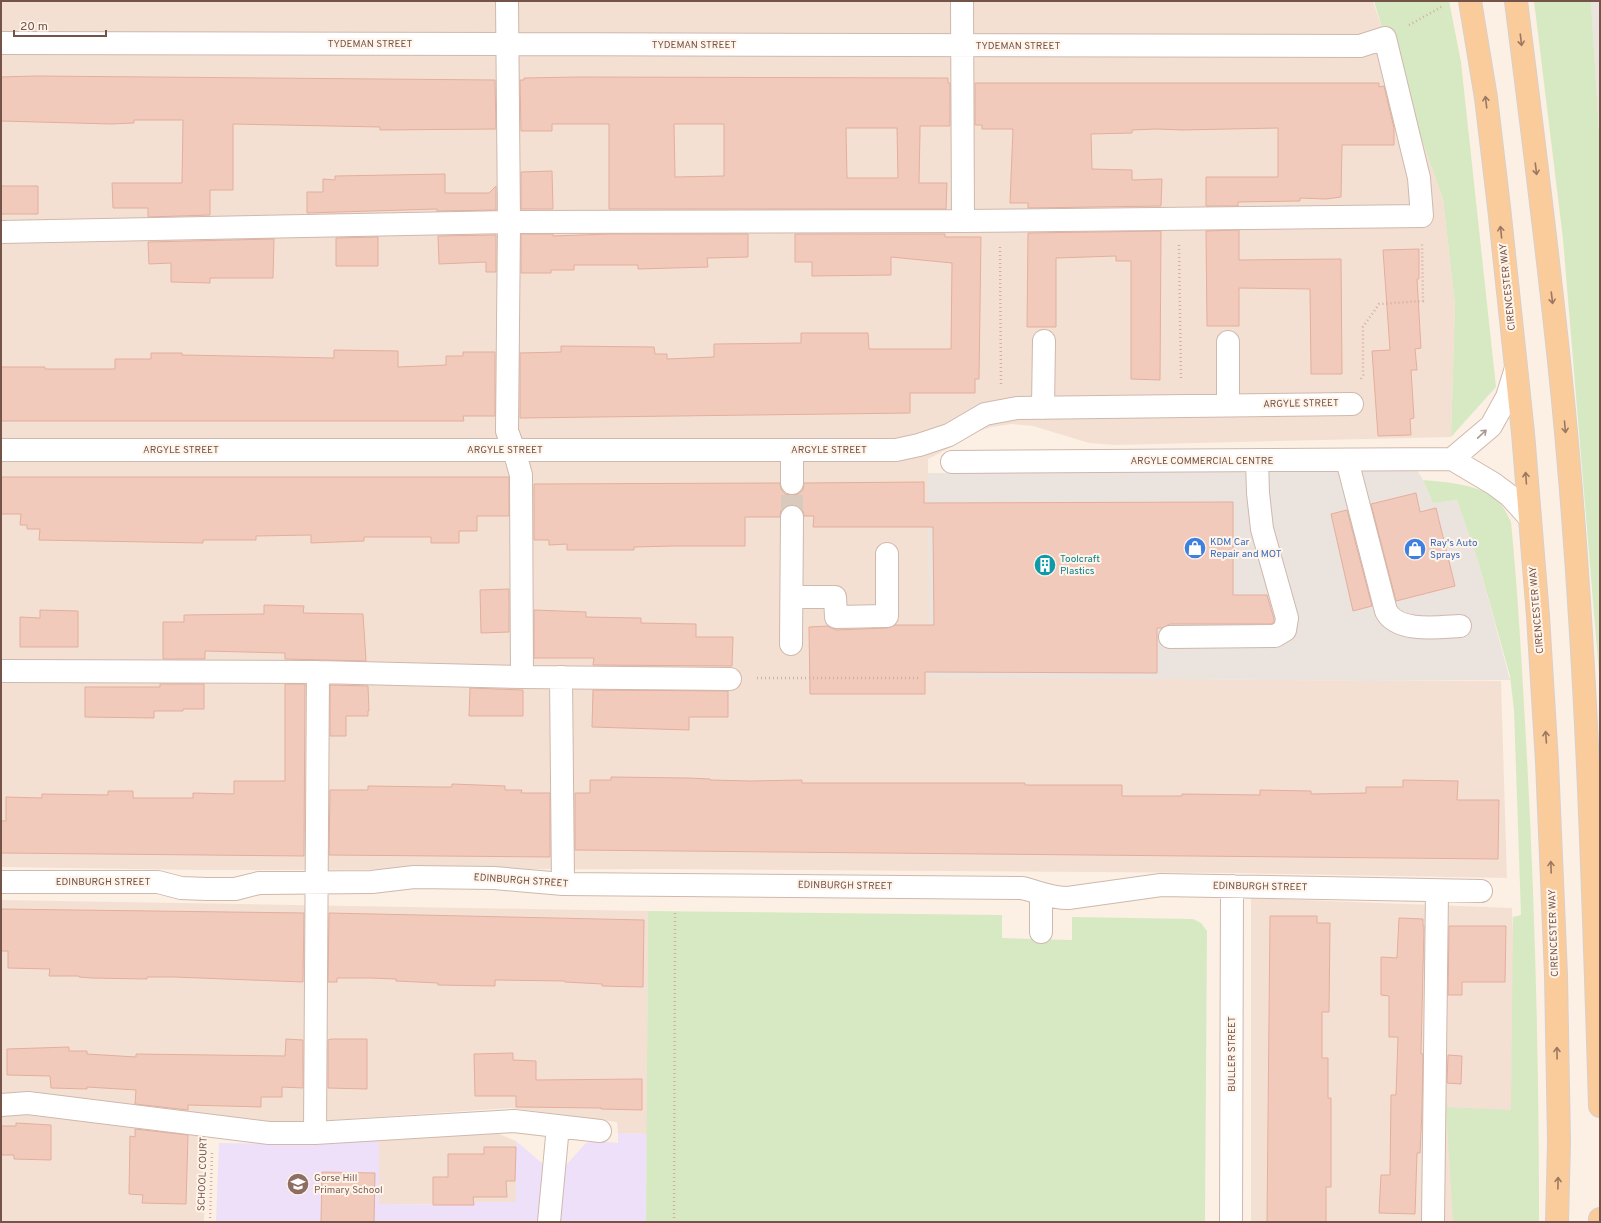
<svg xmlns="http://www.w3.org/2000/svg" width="1601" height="1223" viewBox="0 0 1601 1223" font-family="Overpass,sans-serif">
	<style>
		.residential { fill: #f4e0d2 }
		.industrial { fill: #ebe3de }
		.education { fill: #ede0f8 }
		.green { fill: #d7e9c2 }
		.building { fill: #f1cabb; stroke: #e4ae9c; fill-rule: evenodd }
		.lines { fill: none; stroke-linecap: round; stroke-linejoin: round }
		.minor-tunnel { stroke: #dac9bd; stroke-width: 22; stroke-dasharray: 22 11; stroke-linecap: butt }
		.minor-casing { stroke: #cfb8ad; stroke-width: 24 }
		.major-casing { stroke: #d8cfcc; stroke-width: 24 }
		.path { stroke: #d6ad9f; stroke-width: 2.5; stroke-dasharray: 1 3; stroke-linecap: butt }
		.minor { stroke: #fff; stroke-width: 22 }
		.major { stroke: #facc9c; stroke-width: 22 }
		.oneway { stroke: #9c7762 }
		.oneway2 { stroke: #ac9892 }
		.labels { text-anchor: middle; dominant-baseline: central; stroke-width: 4; stroke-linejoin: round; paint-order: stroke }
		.street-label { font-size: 10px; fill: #745349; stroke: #fff4ea }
		.shop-label { font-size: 10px; fill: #366cbe; stroke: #fff4ea; text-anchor: start }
		.culture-label { font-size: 10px; fill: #0d838f; stroke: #fff4ea; text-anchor: start }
		.education-label { font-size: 10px; fill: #785e54; stroke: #fff4ea; text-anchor: start }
	</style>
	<rect width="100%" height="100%" fill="#fcf0e4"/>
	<path class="residential" d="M 1,1 L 1373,1 L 1385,38 L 1443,199 L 1455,305 L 1451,437 L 1114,445 L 1089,443 L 1033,426 L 1012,424 L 991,427 L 971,434 L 951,447 L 928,459 L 930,676 L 1369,681 L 1501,681 L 1507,878 L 1228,873 L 670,869 L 202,870 L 1,867 Z
		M 1251,898 L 1512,908 L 1519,1112 L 1517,1222 L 1251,1222 Z
		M 1,900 L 648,911 L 647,1134 L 618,1133 L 617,1122 L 511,1108 L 275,1124 L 206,1116 L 204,1222 L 1,1222 Z
		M 497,1133 L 516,1141 L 516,1202 L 474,1202 L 474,1205 L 379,1204 L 379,1140 Z"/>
	<path class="industrial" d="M 1591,1 L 1600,1 L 1600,147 Z
		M 1417,470 L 1423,480 L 1433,503 L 1457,500 L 1478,561 L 1510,680 L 1369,681 L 930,677 L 927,473 Z"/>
	<path class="education" d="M 618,1133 L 647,1134 L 646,1222 L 216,1222 L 219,1143 L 301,1144 L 379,1140 L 379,1204 L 473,1205 L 473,1202 L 516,1202 L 516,1141 L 543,1164 L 565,1166 L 586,1143 L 598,1141 L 618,1143 Z"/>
	<path class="green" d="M 1374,1 L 1449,1 L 1461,62 L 1496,387 L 1451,437 L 1455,305 L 1443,199 L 1385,38 Z
		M 1534,1 L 1591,1 L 1600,147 L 1600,686 L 1563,239 Z
		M 1423,480 C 1445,482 1481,484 1498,501 C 1504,507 1507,514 1511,522 C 1518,594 1522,667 1526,740 C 1535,900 1539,1061 1539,1222 L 1453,1222 L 1446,1107 L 1511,1110 L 1513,917 L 1521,915 L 1514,710 L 1510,676 L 1478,561 L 1457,500 L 1433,503 Z
		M 648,911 L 1002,915 L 1002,938 L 1072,940 L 1072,917 L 1193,919 L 1201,923 L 1207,931 L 1205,1222 L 646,1222 Z"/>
	<path class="building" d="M 36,76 L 495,80 L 496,129 L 380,130 L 380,127 L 233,124 L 233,190 L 210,190 L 210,215 L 148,217 L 148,208 L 113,208 L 112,183 L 182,183 L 183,120 L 134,120 L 134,123 L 111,124 L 1,121 L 1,77 Z
		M 578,77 L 948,78 L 948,83 L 950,83 L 950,126 L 920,126 L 920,132 L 919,183 L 947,183 L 946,209 L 609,209 L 609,124 L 552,124 L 552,131 L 521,131 L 520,80 L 524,80 L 524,78 ZM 674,124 L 724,124 L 724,176 L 675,177 ZM 846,128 L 897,128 L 898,178 L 847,178 Z
		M 975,83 L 1379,83 L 1379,87 L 1384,86 L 1394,128 L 1394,145 L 1342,145 L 1341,197 L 1326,199 L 1300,198 L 1300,201 L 1238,202 L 1238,206 L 1206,206 L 1206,177 L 1278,177 L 1278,128 L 1183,130 L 1156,129 L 1132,130 L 1132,133 L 1091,134 L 1092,169 L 1132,170 L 1132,180 L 1162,179 L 1161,206 L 1028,208 L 1028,203 L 1010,203 L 1013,129 L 982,129 L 982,125 L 975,125 Z
		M 552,171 L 553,209 L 521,209 L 521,172 Z
		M 445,174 L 445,193 L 489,193 L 496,186 L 496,210 L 437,211 L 437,209 L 307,213 L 307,192 L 323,192 L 323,179 L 335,180 L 335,176 Z
		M 1,186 L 38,186 L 38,214 L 1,214 Z
		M 1239,230 L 1239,260 L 1341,259 L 1342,374 L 1311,374 L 1310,289 L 1239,288 L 1239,326 L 1207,326 L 1206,231 Z
		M 1161,231 L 1160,380 L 1131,379 L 1131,261 L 1116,261 L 1116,256 L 1056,258 L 1056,327 L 1027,327 L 1028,233 Z
		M 521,234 L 553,234 L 553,236 L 609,234 L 748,234 L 748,257 L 707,258 L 708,267 L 638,269 L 638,265 L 574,265 L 574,270 L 551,270 L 551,273 L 521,273 Z
		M 795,234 L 945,234 L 945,237 L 981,237 L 979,379 L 975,379 L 975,393 L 910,393 L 910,413 L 520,418 L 520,353 L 561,352 L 561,346 L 654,347 L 655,354 L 667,354 L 667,359 L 714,357 L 714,344 L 801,343 L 801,333 L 868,333 L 869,349 L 951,349 L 952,263 L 891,257 L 891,275 L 812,276 L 812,262 L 795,262 Z
		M 496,235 L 496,272 L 486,272 L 486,262 L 439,264 L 438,236 Z
		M 378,237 L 378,266 L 336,266 L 336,238 Z
		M 274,239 L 273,278 L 210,278 L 210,283 L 171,282 L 171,263 L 149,264 L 148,242 Z
		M 1419,249 L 1419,279 L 1417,279 L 1421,348 L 1415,349 L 1417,370 L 1411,370 L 1414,418 L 1410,419 L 1411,435 L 1378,436 L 1372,351 L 1390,350 L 1383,250 Z
		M 334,350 L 398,351 L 398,367 L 446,365 L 446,356 L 463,356 L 463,352 L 495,352 L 495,416 L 463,416 L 464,421 L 1,421 L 1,367 L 45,367 L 45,369 L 115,369 L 115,359 L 151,359 L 151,353 L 182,353 L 182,355 L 334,358 Z
		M 1,477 L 509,477 L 509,516 L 477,516 L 477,531 L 459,531 L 459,543 L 431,543 L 431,537 L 364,537 L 364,541 L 311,543 L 311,535 L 256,536 L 256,540 L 203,540 L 203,543 L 39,540 L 40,529 L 27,529 L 27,525 L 20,525 L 21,514 L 1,514 Z
		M 924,482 L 924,503 L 1233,502 L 1233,595 L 1267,595 L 1274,619 L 1274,622 L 1271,624 L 1170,624 L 1162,628 L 1157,628 L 1157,673 L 925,672 L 925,694 L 810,694 L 809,627 L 828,626 L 836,630 L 887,628 L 895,625 L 934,625 L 933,527 L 813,527 L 814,516 L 804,516 L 803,511 L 799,506 L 792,505 L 786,506 L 781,510 L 780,517 L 745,517 L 745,546 L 673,546 L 634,547 L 634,550 L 567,550 L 567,544 L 549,545 L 549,540 L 534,540 L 534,484 L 780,483 L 781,489 L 785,494 L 792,495 L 798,494 L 803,490 L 804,483 Z
		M 1416,493 L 1420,512 L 1436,508 L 1455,586 L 1396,601 L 1371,504 Z
		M 1347,510 L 1372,606 L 1353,611 L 1331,514 Z
		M 509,589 L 509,632 L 481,633 L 480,590 Z
		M 264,605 L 304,606 L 303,613 L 363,614 L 366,661 L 285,659 L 285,653 L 205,651 L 205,659 L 163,659 L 163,622 L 184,622 L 184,615 L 264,614 Z
		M 40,610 L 78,611 L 78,647 L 20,647 L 20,617 L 40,618 Z
		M 534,610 L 586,612 L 586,617 L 641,618 L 641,623 L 696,624 L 696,637 L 733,637 L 732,666 L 593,665 L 594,658 L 534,658 Z
		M 160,684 L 204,684 L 204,709 L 183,709 L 183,711 L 154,711 L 154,718 L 85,717 L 85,687 L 160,687 Z
		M 285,684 L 305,684 L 304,856 L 1,853 L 1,821 L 6,821 L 6,797 L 42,798 L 42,794 L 108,795 L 108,791 L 133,791 L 133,798 L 193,798 L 193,793 L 234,794 L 234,781 L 285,781 Z
		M 330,685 L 368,686 L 369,711 L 368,711 L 368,716 L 346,716 L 346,736 L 330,736 Z
		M 470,688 L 523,690 L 523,716 L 469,716 Z
		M 593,690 L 728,691 L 728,717 L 689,717 L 689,730 L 592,727 Z
		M 611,777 L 688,778 L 710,779 L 710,780 L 750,781 L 802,780 L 802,783 L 1025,783 L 1025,785 L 1122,785 L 1122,796 L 1182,796 L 1182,794 L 1260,795 L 1260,790 L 1311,791 L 1311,794 L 1366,793 L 1366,787 L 1403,787 L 1403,780 L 1458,781 L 1457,800 L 1499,800 L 1498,859 L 575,850 L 575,793 L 590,793 L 590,780 L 611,780 Z
		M 452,784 L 505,786 L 505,790 L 522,790 L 521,793 L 550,793 L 550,857 L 329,855 L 330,790 L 368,790 L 368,786 L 436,787 L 452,787 Z
		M 1,909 L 304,913 L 303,982 L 174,977 L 147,977 L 147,979 L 92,978 L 79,977 L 79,976 L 49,976 L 50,969 L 8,968 L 8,951 L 1,951 Z
		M 329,913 L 644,920 L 643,987 L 602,986 L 602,984 L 565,982 L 565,981 L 495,980 L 495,986 L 438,985 L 438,983 L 396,981 L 396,979 L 370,978 L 337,978 L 337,982 L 328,982 Z
		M 1270,916 L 1317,916 L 1317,923 L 1330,923 L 1329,1012 L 1322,1012 L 1322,1058 L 1328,1058 L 1328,1098 L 1331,1098 L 1331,1187 L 1326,1187 L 1326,1222 L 1267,1222 Z
		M 1399,918 L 1423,919 L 1423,926 L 1424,926 L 1421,1054 L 1423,1054 L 1422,1110 L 1420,1153 L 1417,1153 L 1415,1214 L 1379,1213 L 1381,1175 L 1390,1175 L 1391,1095 L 1396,1095 L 1398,1037 L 1389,1037 L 1389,996 L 1381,995 L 1381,957 L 1397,958 Z
		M 1449,926 L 1506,926 L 1505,982 L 1462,982 L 1462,995 L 1448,995 Z
		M 286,1039 L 303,1040 L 303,1088 L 282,1087 L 282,1097 L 261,1097 L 261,1107 L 188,1105 L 188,1110 L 135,1104 L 136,1090 L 87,1087 L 87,1089 L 51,1088 L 50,1076 L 7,1075 L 7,1049 L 69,1047 L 69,1051 L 87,1051 L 87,1054 L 136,1057 L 136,1054 L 285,1056 Z
		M 331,1039 L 367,1039 L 367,1089 L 328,1088 L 328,1040 Z
		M 513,1053 L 513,1060 L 536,1061 L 536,1080 L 642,1079 L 642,1110 L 601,1109 L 601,1108 L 516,1107 L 516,1096 L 475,1096 L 474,1054 Z
		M 1448,1055 L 1462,1056 L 1461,1084 L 1447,1083 Z
		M 16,1123 L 51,1125 L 51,1160 L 14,1159 L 14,1155 L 1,1155 L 1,1126 L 16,1126 Z
		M 135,1129 L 188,1135 L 186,1204 L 142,1203 L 143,1195 L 129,1194 L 130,1136 L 135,1137 Z
		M 484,1147 L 516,1147 L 515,1181 L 506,1181 L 507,1197 L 473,1197 L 474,1205 L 433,1205 L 433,1177 L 448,1177 L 448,1154 L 484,1154 Z
		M 322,1172 L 375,1173 L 374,1222 L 321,1222 Z"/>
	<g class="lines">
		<path class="minor-tunnel" d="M 792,517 L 792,483"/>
		<g class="minor-casing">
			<path id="minor" d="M 507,1 L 509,222 L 507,431 L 514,450 L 521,475 L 522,677
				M 962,1 L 963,221
				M 1,43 L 1360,46 L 1385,38 L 1419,178 L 1422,216 L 963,221 L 509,222 L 1,232
				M 1228,342 L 1228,405
				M 1043,408 L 1044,341
				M 1,450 L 896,450 L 919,445 L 949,435 L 985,414 L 1017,408 L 1352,404
				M 1452,459 L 1491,426 L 1507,397 L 1516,368
				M 1347,460 L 1386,611 C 1397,633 1439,627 1460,626
				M 952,462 L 1452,459 L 1494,484 L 1510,496 L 1529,517
				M 792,483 L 792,450
				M 792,597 L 835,597 L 836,617 L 887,616 L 887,554
				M 1170,637 L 1275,636 L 1285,630 L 1287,618 L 1262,529 L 1258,493 L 1257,460
				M 791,644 L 792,517
				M 1,671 L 318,672 L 522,677 L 730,679
				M 561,677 L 563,884
				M 1,882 L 158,882 L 181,888 L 207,889 L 235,889 L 259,883 L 372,882 L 414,877 L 494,878 L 563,884 L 1022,888 C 1039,892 1050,898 1068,898 L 1161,885 L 1481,891
				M 1041,932 L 1041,894
				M 1,1105 L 28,1103 L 269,1133 L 315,1133 L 514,1121 L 600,1131
				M 315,1133 L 318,672
				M 549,1222 L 558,1126
				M 1231,1222 L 1232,886
				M 1433,1222 L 1437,891"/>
		</g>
		<g class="major-casing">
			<path id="major" d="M 1470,1 L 1486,98 L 1499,207 L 1523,433 L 1538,616 L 1547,762 L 1556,975 L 1559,1142 L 1557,1222
				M 1516,1 C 1533,137 1551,274 1564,411 C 1586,642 1593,874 1600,1106
				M 1600,1222 L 1600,1219"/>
		</g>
		<path class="path" d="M 1409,25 L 1443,6
			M 1179,245 L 1181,380
			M 1000,247 L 1001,384
			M 1361,379 L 1363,375 L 1363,327 L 1379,304 L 1423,301 L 1422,243
			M 757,678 L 920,678
			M 210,1222 L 212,1153
			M 674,1222 L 675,911"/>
		<use href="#minor" class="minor"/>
		<use href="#major" class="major"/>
	</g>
	<defs><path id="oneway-shaft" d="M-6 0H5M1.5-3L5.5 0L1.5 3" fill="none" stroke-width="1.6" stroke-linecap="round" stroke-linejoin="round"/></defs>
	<g class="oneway">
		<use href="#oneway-shaft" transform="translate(1521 40) rotate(83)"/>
		<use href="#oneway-shaft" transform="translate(1486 102) rotate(-97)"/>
		<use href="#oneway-shaft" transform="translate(1536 169) rotate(83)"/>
		<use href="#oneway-shaft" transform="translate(1501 232) rotate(-96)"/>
		<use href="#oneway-shaft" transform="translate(1552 298) rotate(83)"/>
		<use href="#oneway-shaft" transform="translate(1565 427) rotate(85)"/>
		<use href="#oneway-shaft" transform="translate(1526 478) rotate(-94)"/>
		<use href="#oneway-shaft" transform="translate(1546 737) rotate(-94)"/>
		<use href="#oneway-shaft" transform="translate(1551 867) rotate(-92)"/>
		<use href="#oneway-shaft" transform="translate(1557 1053) rotate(-91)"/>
		<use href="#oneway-shaft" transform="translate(1558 1183) rotate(-89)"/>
	</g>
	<use class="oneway2" href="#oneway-shaft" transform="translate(1482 434) rotate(-43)"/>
	<defs>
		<g id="shop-disc" transform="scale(1.15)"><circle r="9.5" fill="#3f7fe0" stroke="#fff4ea"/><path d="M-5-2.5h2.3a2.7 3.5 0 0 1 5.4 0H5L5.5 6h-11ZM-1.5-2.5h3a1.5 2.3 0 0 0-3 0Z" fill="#fff"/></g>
		<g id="building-disc" transform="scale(1.15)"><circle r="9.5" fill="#0f9aa8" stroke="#fff4ea"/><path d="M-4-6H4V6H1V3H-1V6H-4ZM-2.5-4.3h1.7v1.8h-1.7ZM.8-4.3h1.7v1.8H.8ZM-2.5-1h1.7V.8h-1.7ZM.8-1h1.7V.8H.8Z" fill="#fff"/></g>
		<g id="school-disc" transform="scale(1.15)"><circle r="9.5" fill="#8d6e63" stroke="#fff4ea"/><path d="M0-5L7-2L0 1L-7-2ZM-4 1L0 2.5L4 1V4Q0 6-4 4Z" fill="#fff"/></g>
	</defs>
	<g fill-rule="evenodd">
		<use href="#shop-disc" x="1195" y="548"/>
		<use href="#shop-disc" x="1415" y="549"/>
		<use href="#building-disc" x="1045" y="565"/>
		<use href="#school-disc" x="298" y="1184"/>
	</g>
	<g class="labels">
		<g class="street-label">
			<text x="370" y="44">TYDEMAN STREET</text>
			<text x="694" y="45">TYDEMAN STREET</text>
			<text x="1018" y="46">TYDEMAN STREET</text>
			<text transform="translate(1508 287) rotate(-96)">CIRENCESTER WAY</text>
			<text transform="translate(1301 404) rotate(-1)">ARGYLE STREET</text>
			<text x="181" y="450">ARGYLE STREET</text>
			<text x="505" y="450">ARGYLE STREET</text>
			<text x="829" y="450">ARGYLE STREET</text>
			<text x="1202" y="461">ARGYLE COMMERCIAL CENTRE</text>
			<text transform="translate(1537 610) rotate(-95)">CIRENCESTER WAY</text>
			<text transform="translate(521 881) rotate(4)">EDINBURGH STREET</text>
			<text x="103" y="882">EDINBURGH STREET</text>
			<text transform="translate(845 886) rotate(1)">EDINBURGH STREET</text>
			<text transform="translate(1260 887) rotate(1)">EDINBURGH STREET</text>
			<text transform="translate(1554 933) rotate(-92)">CIRENCESTER WAY</text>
			<text transform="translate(1232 1054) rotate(-90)">BULLER STREET</text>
			<text transform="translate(203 1174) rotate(-88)">SCHOOL COURT</text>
		</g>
		<g class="shop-label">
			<text x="1210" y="542">KDM Car<tspan x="1210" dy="12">Repair and MOT</tspan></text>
			<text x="1430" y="543">Ray's Auto<tspan x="1430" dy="12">Sprays</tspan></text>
		</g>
		<g class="culture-label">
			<text x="1060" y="559">Toolcraft<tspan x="1060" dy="12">Plastics</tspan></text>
		</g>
		<g class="education-label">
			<text x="314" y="1178">Gorse Hill<tspan x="314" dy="12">Primary School</tspan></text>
		</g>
	</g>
	<rect width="1601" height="1223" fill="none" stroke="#745349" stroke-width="4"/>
	<path d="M14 30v6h92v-6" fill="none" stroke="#745349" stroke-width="2"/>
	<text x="20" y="30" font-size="12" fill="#745349" stroke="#fff4ea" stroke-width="3" paint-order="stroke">20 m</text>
</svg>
